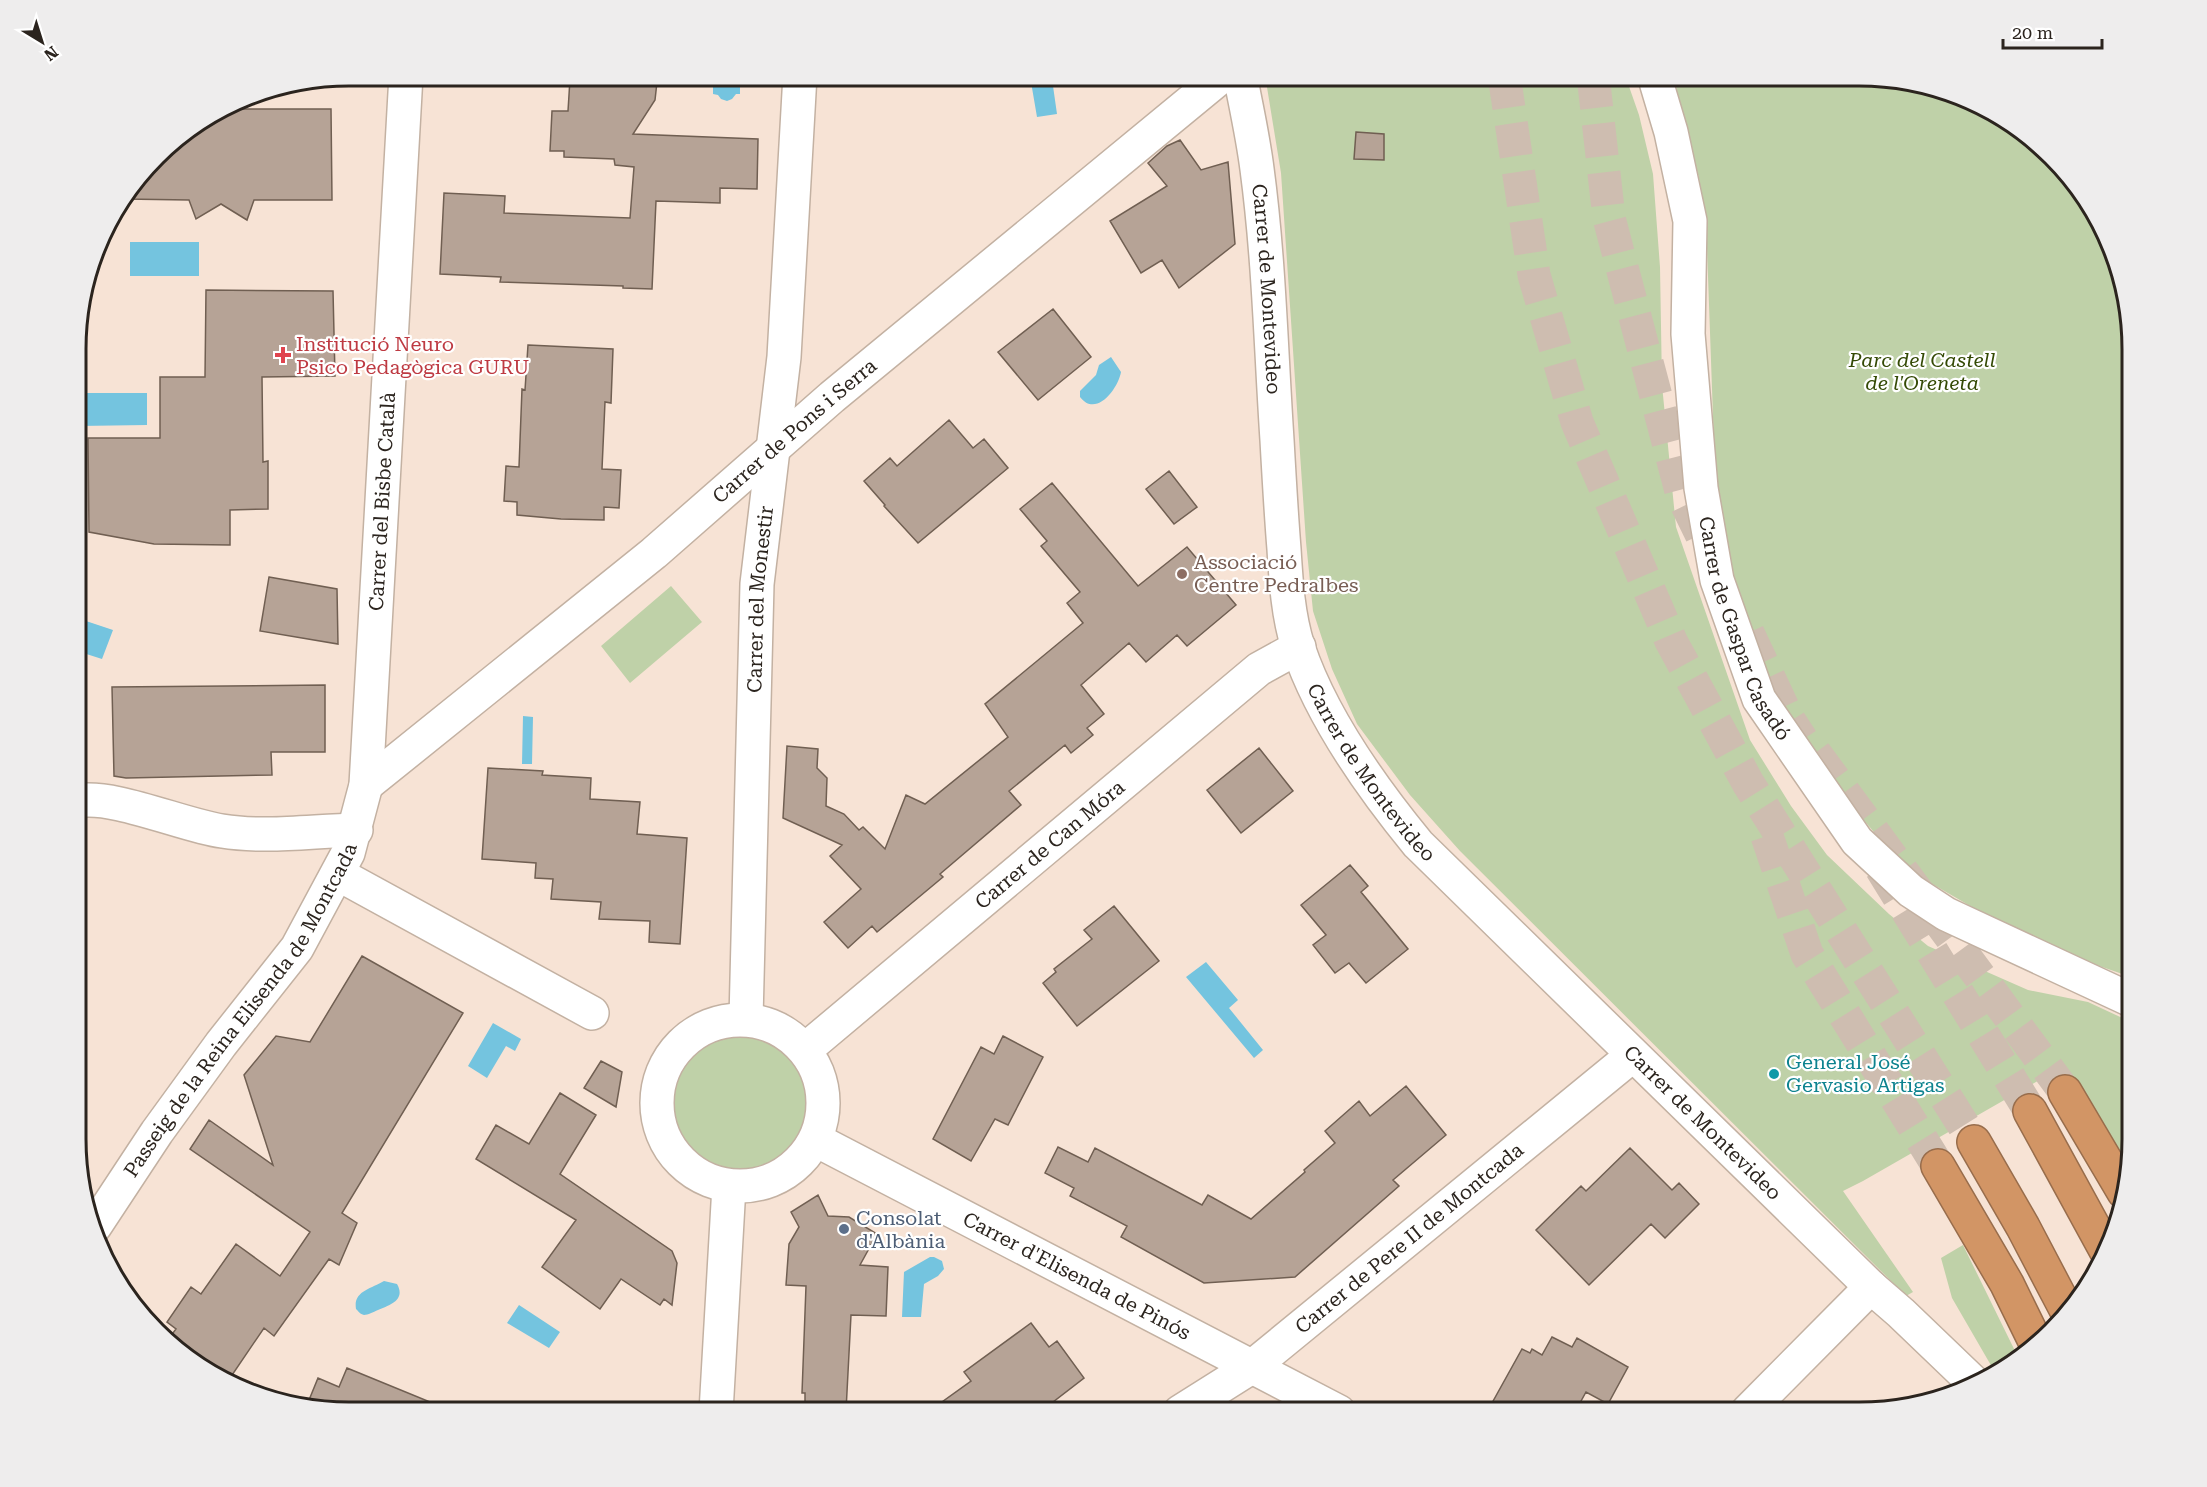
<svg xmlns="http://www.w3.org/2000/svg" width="2207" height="1487" viewBox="0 0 2207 1487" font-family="'Roboto Serif',serif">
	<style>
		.green { fill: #bfd1a8 }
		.water { fill: #74c4df }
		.building { fill: #b6a396; stroke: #705f52; stroke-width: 1.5 }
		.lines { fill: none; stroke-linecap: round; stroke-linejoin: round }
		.highway-tunnel { stroke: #cebdb0; stroke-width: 33; stroke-dasharray: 33 16; stroke-linecap: butt }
		.minor-casing { stroke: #c3b1a2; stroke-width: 36 }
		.highway-casing { stroke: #986d4c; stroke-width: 36 }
		.minor { stroke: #fff; stroke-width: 33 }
		.highway { stroke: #d29565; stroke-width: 33 }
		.health-dot { fill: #e0444e; stroke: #fff; stroke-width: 2 }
		.education-dot { fill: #8d6e63; stroke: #fff; stroke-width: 2 }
		.culture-dot { fill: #0f9aa8; stroke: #fff; stroke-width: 2 }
		.service-dot { fill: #5c6f8a; stroke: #fff; stroke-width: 2 }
		.labels { text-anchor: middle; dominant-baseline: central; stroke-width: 4.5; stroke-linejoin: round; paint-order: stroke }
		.street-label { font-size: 20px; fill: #2b241e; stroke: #fff }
		.health-label { font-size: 20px; fill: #be3a42; stroke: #fff; text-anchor: start }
		.park-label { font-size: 20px; font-style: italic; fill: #344a05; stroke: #fff }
		.education-label { font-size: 20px; fill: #785e54; stroke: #fff; text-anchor: start }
		.culture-label { font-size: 20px; fill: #0d838f; stroke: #fff; text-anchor: start }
		.service-label { font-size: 20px; fill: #4e5e75; stroke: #fff; text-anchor: start }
		.rim { fill: none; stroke: #2b241e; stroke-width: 3 }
	</style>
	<rect width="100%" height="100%" fill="#f7e3d5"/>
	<path class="green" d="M 1265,75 L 1625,75 L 1639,115 L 1653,174 L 1660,267 L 1662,385 L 1676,527 L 1750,740 L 1791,806 L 1827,855 L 1889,914 L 1928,946 L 2028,990 L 2088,1002 L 2131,1022 L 2131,1156 L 2127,1180 L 2062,1067 L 1863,1181 L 1843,1191 L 1913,1292 L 1906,1296 L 1460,851 L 1410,795 L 1357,724 L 1332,669 L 1313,611 L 1306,542 L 1281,173 Z
		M 1672,75 L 1859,75 L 1946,89 L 2011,121 L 2095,212 L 2131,331 L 2131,977 L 2062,953 L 1984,914 L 1922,878 L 1884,844 L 1841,793 L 1789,720 L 1755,647 L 1725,558 L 1715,473 L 1707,248 L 1699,178 Z
		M 671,586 L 702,622 L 630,683 L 601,646 Z
		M670 1103a68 68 0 1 1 136 0a68 68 0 1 1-136 0Z
		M 1963,1245 L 2017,1355 L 1996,1374 L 1952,1298 L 1941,1258 Z"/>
	<path class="water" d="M 713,75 L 740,75 L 740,94 L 736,94 L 732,99 L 727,101 L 721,99 L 718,95 L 713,94 Z
		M 1052,79 L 1057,114 L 1037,117 L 1031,82 Z
		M 130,242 L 199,242 L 199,276 L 130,276 Z
		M 1111,357 L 1121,372 C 1118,389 1096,418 1080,397 L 1080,391 L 1096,375 L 1099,365 Z
		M 79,393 L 147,393 L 147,425 L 78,426 Z
		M 77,618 L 113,630 L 102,659 L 77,651 Z
		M 523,716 L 533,717 L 532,764 L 522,764 Z
		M 1206,962 L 1238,1000 L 1229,1008 L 1263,1050 L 1254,1058 L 1186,977 Z
		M 493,1023 L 521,1039 L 515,1051 L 506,1046 L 487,1078 L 468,1066 Z
		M 930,1257 L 934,1257 L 942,1261 L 944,1269 L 938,1276 L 924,1284 L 921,1317 L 902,1317 L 904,1272 Z
		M 384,1281 L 397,1284 C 406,1300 390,1305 378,1310 C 373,1312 368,1315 364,1315 C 360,1314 359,1312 356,1309 C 353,1291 371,1289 384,1281 Z
		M 519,1305 L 560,1332 L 549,1348 L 507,1323 Z"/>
	<path class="building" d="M 570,79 L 657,82 L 655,100 L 633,134 L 758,139 L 757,189 L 720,188 L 720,203 L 656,201 L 652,289 L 623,288 L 623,286 L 500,282 L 501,277 L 440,274 L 444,193 L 505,196 L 504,213 L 630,218 L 634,167 L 615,165 L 614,159 L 564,157 L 564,151 L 550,151 L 552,111 L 568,111 Z
		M 223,109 L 331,109 L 332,200 L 254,200 L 247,220 L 221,204 L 196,219 L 189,200 L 125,199 L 168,143 Z
		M 1356,132 L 1384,134 L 1384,160 L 1354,159 Z
		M 1180,140 L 1201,170 L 1228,162 L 1235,244 L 1179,288 L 1162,260 L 1141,273 L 1110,221 L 1167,186 L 1148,163 L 1167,146 Z
		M 206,290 L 333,291 L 335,376 L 262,377 L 263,462 L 268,461 L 268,509 L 230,510 L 230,545 L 154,544 L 89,532 L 88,438 L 160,438 L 160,377 L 205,377 Z
		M 1053,309 L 1091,357 L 1038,400 L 998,352 Z
		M 528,345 L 613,349 L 611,403 L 605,402 L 602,469 L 621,470 L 619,508 L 604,507 L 604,520 L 561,519 L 517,515 L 517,502 L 504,501 L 506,466 L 519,467 L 522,389 L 525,390 Z
		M 949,420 L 973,448 L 984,439 L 1008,468 L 918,543 L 884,506 L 885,505 L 864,481 L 890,458 L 897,466 Z
		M 1169,471 L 1197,507 L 1174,524 L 1146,489 Z
		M 1052,483 L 1138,586 L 1187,547 L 1236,605 L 1187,646 L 1177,635 L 1146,662 L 1129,643 L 1081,685 L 1104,714 L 1087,728 L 1093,735 L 1071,753 L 1065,745 L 1009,791 L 1021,805 L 940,874 L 943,877 L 877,932 L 872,926 L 848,948 L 824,922 L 861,889 L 830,856 L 842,845 L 783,818 L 787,746 L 818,749 L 817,768 L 827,778 L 826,806 L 844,814 L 859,830 L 863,827 L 885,849 L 906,795 L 925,804 L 1008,737 L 985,704 L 1083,623 L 1067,603 L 1080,592 L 1041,546 L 1047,541 L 1020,509 Z
		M 269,577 L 337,589 L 338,644 L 260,631 Z
		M 325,685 L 325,752 L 271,752 L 272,775 L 126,778 L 114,776 L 112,687 Z
		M 1259,748 L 1293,791 L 1241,833 L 1207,790 Z
		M 488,768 L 543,771 L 542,775 L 591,778 L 590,799 L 640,802 L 637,834 L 687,838 L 680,944 L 649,942 L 650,921 L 599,919 L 601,902 L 551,899 L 553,879 L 535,878 L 536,863 L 482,859 Z
		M 1350,865 L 1368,886 L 1361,892 L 1408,949 L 1366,983 L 1349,963 L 1335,973 L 1313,945 L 1326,935 L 1301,905 Z
		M 1114,906 L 1159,961 L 1077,1026 L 1043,983 L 1056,972 L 1054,969 L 1092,939 L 1084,930 Z
		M 362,956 L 463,1013 L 342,1213 L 357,1223 L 339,1265 L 329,1259 L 274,1336 L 264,1328 L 228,1381 L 196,1366 L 170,1337 L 176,1329 L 167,1322 L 191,1287 L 201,1294 L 236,1244 L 280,1276 L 310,1232 L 190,1149 L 209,1120 L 273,1165 L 244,1075 L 276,1036 L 310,1042 Z
		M 1003,1036 L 1043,1057 L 1008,1125 L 995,1119 L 971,1161 L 933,1139 L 981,1047 L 994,1054 Z
		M 601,1061 L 622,1072 L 616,1107 L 584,1088 Z
		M 1406,1086 L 1446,1135 L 1393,1180 L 1399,1186 L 1295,1277 L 1204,1283 L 1121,1237 L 1127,1226 L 1070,1196 L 1074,1188 L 1045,1173 L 1058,1147 L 1088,1162 L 1095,1148 L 1202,1205 L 1208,1195 L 1251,1219 L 1305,1172 L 1304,1170 L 1335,1143 L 1325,1131 L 1359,1101 L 1370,1116 Z
		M 560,1093 L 596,1115 L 560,1174 L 672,1251 L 677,1263 L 672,1305 L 664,1299 L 660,1305 L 621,1279 L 600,1309 L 542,1267 L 576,1220 L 476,1159 L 496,1125 L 529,1144 Z
		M 1630,1148 L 1672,1190 L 1679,1183 L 1699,1204 L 1665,1238 L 1651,1224 L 1589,1285 L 1536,1230 L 1581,1186 L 1586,1191 Z
		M 818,1195 L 828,1216 L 849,1217 L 877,1234 L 860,1265 L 888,1267 L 886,1316 L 851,1315 L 846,1411 L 805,1409 L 805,1393 L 802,1393 L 806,1286 L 786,1285 L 789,1244 L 799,1227 L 791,1212 Z
		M 1031,1323 L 1049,1347 L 1057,1341 L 1084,1378 L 1040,1412 L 928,1412 L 971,1381 L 964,1372 Z
		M 1552,1337 L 1572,1347 L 1577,1338 L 1628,1367 L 1608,1404 L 1586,1392 L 1575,1412 L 1487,1412 L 1522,1349 L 1530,1353 L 1532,1349 L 1542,1355 Z
		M 347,1368 L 452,1411 L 452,1412 L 348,1412 L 307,1405 L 318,1378 L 339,1387 Z"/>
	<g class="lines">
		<path class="highway-tunnel" d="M 1504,75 L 1534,275 L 1577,422 L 1671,641 L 1748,783 L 1974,1142
			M 1593,75 L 1609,218 L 1682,495 L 1707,546
			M 1748,633 L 1789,720 L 1802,740
			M 1815,753 L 2065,1092
			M 1767,836 L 1807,954 L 1938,1166
			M 1881,868 L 2030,1111"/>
		<g class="minor-casing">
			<g id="minor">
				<path id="s1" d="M 1240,75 C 1246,106 1253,137 1257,169 C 1269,258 1271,350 1277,440 C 1279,476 1281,512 1284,549 C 1286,582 1288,615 1298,647 C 1321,716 1372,788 1418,844 L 1871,1287 L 1901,1313 L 1973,1382"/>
				<path id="s2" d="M 1654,75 L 1671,132 L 1690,221 L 1688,334 L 1701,488 L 1717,580 L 1759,699 L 1857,841 L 1911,891 L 1946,914 L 2131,1000"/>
				<path id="s3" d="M 366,785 L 654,553 L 832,397 L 1223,75"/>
				<path d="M 77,801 C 113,794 182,825 222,831 C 265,838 311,831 356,830"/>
				<path d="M 338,874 L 592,1013"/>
				<path id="s4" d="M 746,1019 L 757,584 L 784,357 L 800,75"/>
				<circle cx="740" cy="1103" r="83"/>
				<path id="s5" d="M 806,1049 L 1259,669 L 1299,647"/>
				<path id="s6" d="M 816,1140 L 1339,1412"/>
				<path id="s7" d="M 95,1226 L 157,1132 L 221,1044 L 297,948 L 348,853 L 366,785 L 406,75"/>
				<path d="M 1748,1411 L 1871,1287"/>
				<path d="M 716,1412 L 729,1186"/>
				<path id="s8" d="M 1180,1412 L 1253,1366 L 1633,1055"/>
			</g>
		</g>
		<g class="highway-casing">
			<path id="highway" d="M 2065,1092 L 2124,1192
				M 2030,1111 L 2106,1250
				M 1974,1142 L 2023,1227 L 2066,1309
				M 1938,1166 L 2007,1284 L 2034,1339"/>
		</g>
		<use href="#minor" class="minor"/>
		<use href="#highway" class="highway"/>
	</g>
	<path class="health-dot" d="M280 346h6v6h6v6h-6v6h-6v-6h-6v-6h6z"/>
	<circle class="education-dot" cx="1182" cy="574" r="6"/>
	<circle class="culture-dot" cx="1774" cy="1074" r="6"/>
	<circle class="service-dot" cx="844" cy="1229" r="6"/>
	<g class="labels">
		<g class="street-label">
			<text stroke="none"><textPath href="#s1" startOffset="216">Carrer de Montevideo</textPath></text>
			<text stroke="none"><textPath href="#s3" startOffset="556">Carrer de Pons i Serra</textPath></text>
			<text stroke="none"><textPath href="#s7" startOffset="806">Carrer del Bisbe Català</textPath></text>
			<text stroke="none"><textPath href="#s4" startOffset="420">Carrer del Monestir</textPath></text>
			<text stroke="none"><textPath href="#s2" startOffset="566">Carrer de Gaspar Casadó</textPath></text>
			<text stroke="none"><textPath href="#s1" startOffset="722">Carrer de Montevideo</textPath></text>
			<text stroke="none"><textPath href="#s5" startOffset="318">Carrer de Can Móra</textPath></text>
			<text stroke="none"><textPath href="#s7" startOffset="261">Passeig de la Reina Elisenda de Montcada</textPath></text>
			<text stroke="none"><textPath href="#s1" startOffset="1206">Carrer de Montevideo</textPath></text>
			<text stroke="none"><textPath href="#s8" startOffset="288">Carrer de Pere II de Montcada</textPath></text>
			<text stroke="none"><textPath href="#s6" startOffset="294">Carrer d'Elisenda de Pinós</textPath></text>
		</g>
		<g class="health-label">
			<text x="296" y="344">Institució Neuro<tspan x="296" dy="23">Psico Pedagògica GURU</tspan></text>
		</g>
		<g class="park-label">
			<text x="1922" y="360">Parc del Castell<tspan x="1922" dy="23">de l'Oreneta</tspan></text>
		</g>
		<g class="education-label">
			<text x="1194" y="562">Associació<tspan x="1194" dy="23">Centre Pedralbes</tspan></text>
		</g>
		<g class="culture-label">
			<text x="1786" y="1062">General José<tspan x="1786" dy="23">Gervasio Artigas</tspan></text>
		</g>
		<g class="service-label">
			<text x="856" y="1218">Consolat<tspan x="856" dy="23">d'Albània</tspan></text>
		</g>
	</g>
	<path d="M0 0H2207V1487H0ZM349 86H1859A263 263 0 0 1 2122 349V1139A263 263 0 0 1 1859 1402H349A263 263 0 0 1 86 1139V349A263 263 0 0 1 349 86Z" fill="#eeeded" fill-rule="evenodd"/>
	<path class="rim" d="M349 86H1859A263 263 0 0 1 2122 349V1139A263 263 0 0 1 1859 1402H349A263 263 0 0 1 86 1139V349A263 263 0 0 1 349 86Z"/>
	<g transform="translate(42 42) rotate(142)" stroke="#ffffff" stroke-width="4.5" paint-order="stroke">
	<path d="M0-4.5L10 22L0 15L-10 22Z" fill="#2b241e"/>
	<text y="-9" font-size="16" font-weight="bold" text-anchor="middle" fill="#2b241e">N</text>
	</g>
	<path d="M2003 39v9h99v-9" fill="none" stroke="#2b241e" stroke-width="3"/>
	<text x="2012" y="39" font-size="18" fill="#2b241e" stroke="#ffffff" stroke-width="4.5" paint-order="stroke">20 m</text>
</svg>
